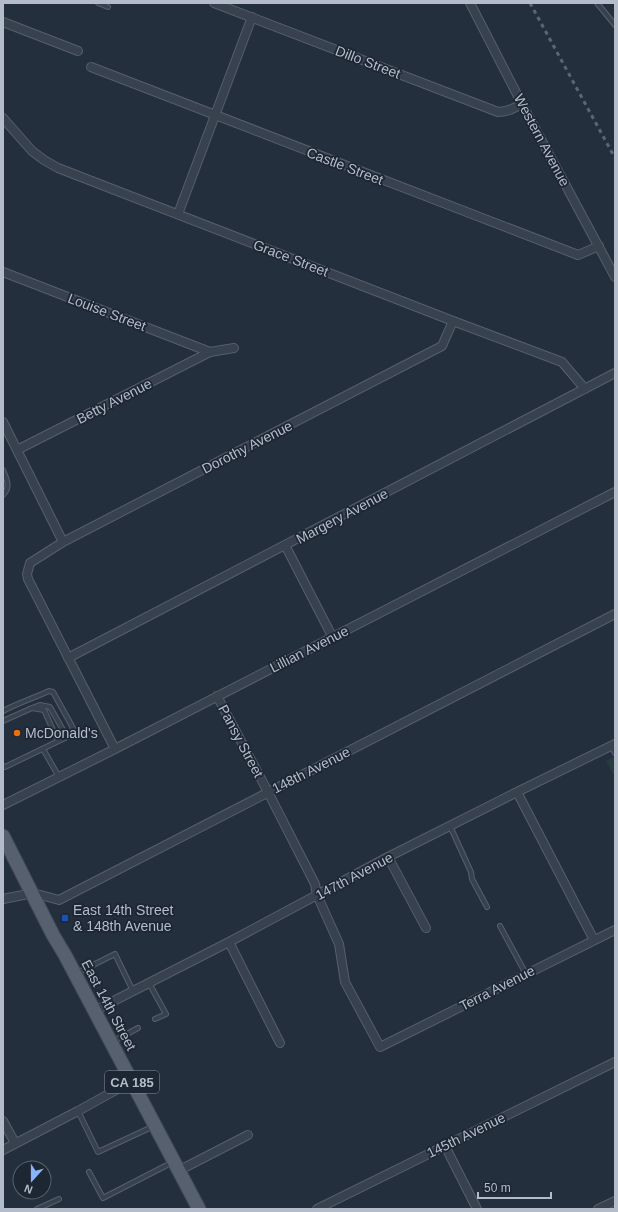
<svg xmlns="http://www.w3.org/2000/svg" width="618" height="1212" viewBox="0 0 618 1212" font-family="Helvetica,sans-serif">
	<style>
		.green { fill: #263c3f }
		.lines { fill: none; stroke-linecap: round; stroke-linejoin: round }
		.lane-casing { stroke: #565f6c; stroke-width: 6 }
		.street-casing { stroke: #565f6c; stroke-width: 10 }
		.primary-casing { stroke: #414a57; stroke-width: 15 }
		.lane { stroke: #38414e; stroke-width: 4 }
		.street { stroke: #38414e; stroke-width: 8 }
		.primary { stroke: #56606e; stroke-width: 13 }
		.rail { stroke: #5a6575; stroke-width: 3; stroke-dasharray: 4 4; stroke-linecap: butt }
		.food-dot { fill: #e8710a; stroke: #1d2633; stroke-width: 1.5 }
		.transit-dot { fill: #1a4fb4; stroke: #1d2633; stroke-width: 1.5 }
		.labels { text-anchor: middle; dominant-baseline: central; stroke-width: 3.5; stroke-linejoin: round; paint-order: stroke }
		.shield { fill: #1d2633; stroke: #878f9c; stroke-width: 1 }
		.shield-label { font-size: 13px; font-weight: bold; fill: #b4bcc9 }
		.street-label { font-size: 14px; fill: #b4bcc9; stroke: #1d2633 }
		.poi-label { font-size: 14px; fill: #b4bcc9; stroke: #1d2633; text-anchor: start }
	</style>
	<rect width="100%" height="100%" fill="#242f3e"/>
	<path class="green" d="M 615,756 L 615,777 L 606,761 Z"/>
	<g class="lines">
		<g class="lane-casing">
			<path id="lane" d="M 98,3 L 108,7
				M 597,3 L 615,25
				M 3,470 C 7,480 11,487 3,495
				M 32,708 L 40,705 L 50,707 L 67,737
				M 3,711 C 18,703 34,698 49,691 L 53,692 L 73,728 L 71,735 L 5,767 L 3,766
				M 3,721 L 32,708 L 44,710 L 58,741
				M 611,746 L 615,753
				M 43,749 L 59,777
				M 450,826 L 471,872 L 472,879 L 487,907
				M 500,926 L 526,974
				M 77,973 L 115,954 L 133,991
				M 149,983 L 166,1014 L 155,1019
				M 112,1042 L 138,1028
				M 78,1111 L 98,1152 L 154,1126
				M 89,1172 L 103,1198 L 171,1163
				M 37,1209 L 59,1199"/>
		</g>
		<g class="street-casing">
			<path id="street" d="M 214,3 L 498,112 C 508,112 514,108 522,104
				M 470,3 L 522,104 L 615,277
				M 3,22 L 78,51
				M 91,67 L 578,255 L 599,246
				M 3,118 L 32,151 L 44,160 L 58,168 L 453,321 L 562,362 L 585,389
				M 178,214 L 252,17
				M 3,272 L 210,352
				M 3,422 L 63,542
				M 17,450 L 210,352 L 234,348
				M 285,545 L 333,638
				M 68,658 L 615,373
				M 217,696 L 268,792 L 315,884 L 317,895 L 339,944 L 345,982 L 380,1047 L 615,930
				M 115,749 L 28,579 L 27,574 L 30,563 L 63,542 L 442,346 L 453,321
				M 517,792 L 594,940
				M 3,805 L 115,749 L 615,492
				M 388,857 L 426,928
				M 3,899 L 33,893 L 59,900 L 615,614
				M 229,942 L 280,1043
				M 94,1011 L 229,942 L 388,857 L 517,792 L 615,744
				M 3,1121 L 15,1143
				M 445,1146 L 477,1209
				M 3,1150 L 78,1111 L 132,1081
				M 178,1171 L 248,1135
				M 317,1209 L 615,1062
				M 598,1209 L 615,1201"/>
		</g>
		<g class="primary-casing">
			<path id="primary" d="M 3,836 L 53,935 L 65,955 L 199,1209"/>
		</g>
		<use href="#lane" class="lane"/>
		<use href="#street" class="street"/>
		<use href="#primary" class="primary"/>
		<path class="rail" d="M 530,3 L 615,158"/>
	</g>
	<circle class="food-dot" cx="17" cy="733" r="4"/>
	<rect class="transit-dot" x="61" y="914" width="8" height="8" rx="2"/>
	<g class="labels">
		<rect class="shield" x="105" y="1071" width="54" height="22" rx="3"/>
		<g class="shield-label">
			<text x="132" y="1082">CA 185</text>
		</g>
		<g class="street-label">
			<text transform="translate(368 62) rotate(21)">Dillo Street</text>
			<text transform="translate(542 140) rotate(62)">Western Avenue</text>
			<text transform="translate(345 166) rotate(21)">Castle Street</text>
			<text transform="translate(291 258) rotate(21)">Grace Street</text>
			<text transform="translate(107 312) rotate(21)">Louise Street</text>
			<text transform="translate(114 401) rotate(-27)">Betty Avenue</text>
			<text transform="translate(247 447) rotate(-27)">Dorothy Avenue</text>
			<text transform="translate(342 516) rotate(-28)">Margery Avenue</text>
			<text transform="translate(309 649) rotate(-27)">Lillian Avenue</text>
			<text transform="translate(241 741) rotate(62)">Pansy Street</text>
			<text transform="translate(311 770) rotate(-27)">148th Avenue</text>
			<text transform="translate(354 876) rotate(-28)">147th Avenue</text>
			<text transform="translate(497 988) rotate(-27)">Terra Avenue</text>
			<text transform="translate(109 1005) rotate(62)">East 14th Street</text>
			<text transform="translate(466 1135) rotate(-26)">145th Avenue</text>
		</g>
		<g class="poi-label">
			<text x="25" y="733">McDonald's</text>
			<text x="73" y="910">East 14th Street<tspan x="73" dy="16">&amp; 148th Avenue</tspan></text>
		</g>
	</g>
	<rect width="618" height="1212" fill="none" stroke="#b4bcc9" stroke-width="8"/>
	<g transform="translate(32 1180) rotate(201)"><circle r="19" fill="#1d2633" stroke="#59626f"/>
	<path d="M0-3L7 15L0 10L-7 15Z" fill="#8ab4f8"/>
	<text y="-6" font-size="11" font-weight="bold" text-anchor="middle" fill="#b4bcc9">N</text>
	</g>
	<path d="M478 1192v6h73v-6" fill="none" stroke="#b4bcc9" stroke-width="2"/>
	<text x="484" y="1192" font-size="12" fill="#b4bcc9" stroke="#1d2633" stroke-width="3" paint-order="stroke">50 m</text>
</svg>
